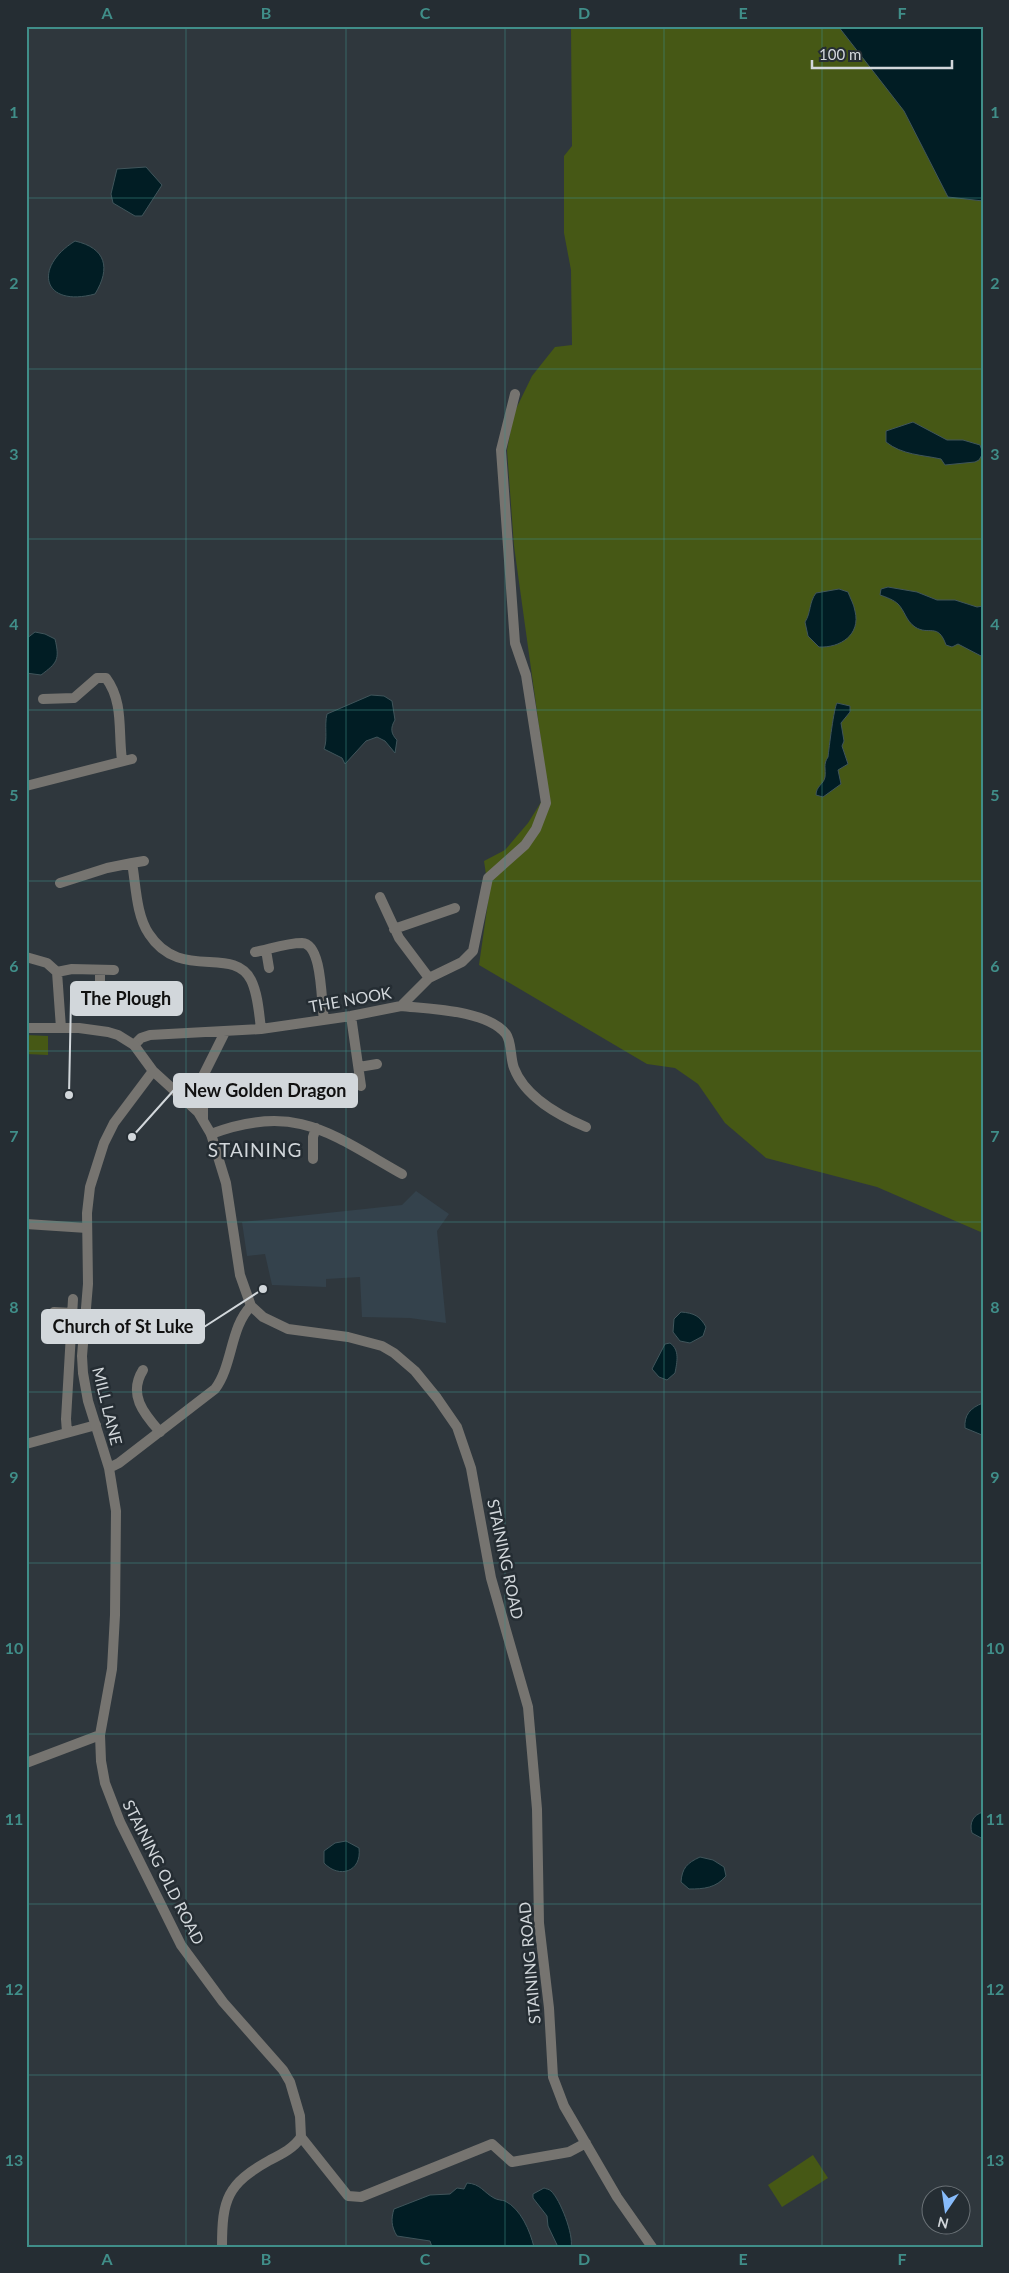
<svg xmlns="http://www.w3.org/2000/svg" width="1009" height="2273" viewBox="0 0 1009 2273" font-family="Lato,sans-serif">
	<style>
		.built { fill: #34424c }
		.green { fill: #465815 }
		.water { fill: #011d24; stroke: #40555b }
		.lines { fill: none; stroke-linecap: round; stroke-linejoin: round }
		.minor { stroke: #767470; stroke-width: 10 }
		.tertiary { stroke: #767470; stroke-width: 10 }
		.grid { fill: none; stroke: #408e89; stroke-width: 1; stroke-opacity: 0.55 }
		.labels { text-anchor: middle; dominant-baseline: central; stroke-width: 5; stroke-linejoin: round; paint-order: stroke }
		.street-label { font-size: 16px; fill: #d2d7db; stroke: #252d33 }
		.quarter-label { font-size: 19px; letter-spacing: 1px; fill: #d2d7db; stroke: #252d33 }
		.leader { fill: none; stroke: #d2d7db; stroke-width: 2 }
		.callout-dot { fill: #d2d7db; stroke: #252d33; stroke-width: 2 }
		.callout { fill: #d2d7db; stroke: #d2d7db; stroke-width: 2 }
		.callout-label { font-size: 18px; text-anchor: middle; font-weight: bold; fill: #111 }
		.neatline { fill: none; stroke: #408e89; stroke-width: 2 }
		.grid-label { font-size: 16px; text-anchor: middle; font-weight: bold; fill: #408e89 }
	</style>
	<rect width="100%" height="100%" fill="#2f373d"/>
	<path class="built" d="M 416,1191 L 449,1214 L 437,1231 L 446,1323 L 410,1318 L 362,1317 L 360,1277 L 326,1279 L 326,1287 L 272,1285 L 265,1254 L 247,1256 L 242,1222 L 402,1205 Z"/>
	<path class="green" d="M 571,26 L 983,26 L 983,1233 L 877,1187 L 766,1158 L 725,1123 L 698,1084 L 675,1068 L 647,1064 L 479,965 L 489,895 L 484,861 L 505,850 L 528,823 L 548,791 L 514,546 L 507,450 L 514,413 L 532,376 L 555,347 L 572,345 L 571,270 L 564,233 L 564,156 L 572,146 Z
		M 26,1035 L 48,1036 L 48,1055 L 26,1054 Z
		M 813,2155 L 828,2178 L 782,2207 L 768,2185 Z"/>
	<path class="water" d="M 838,26 L 983,26 L 983,201 L 948,197 L 904,111 Z
		M 146,167 L 162,185 L 142,216 L 135,216 L 113,203 L 111,194 L 117,169 Z
		M 75,241 C 106,248 111,268 95,294 C 43,308 32,268 75,241 Z
		M 913,422 L 947,440 L 963,440 L 980,445 L 983,453 L 979,460 L 975,462 L 945,465 L 941,459 C 923,455 902,455 886,442 L 886,431 Z
		M 888,587 L 917,592 L 937,600 L 955,600 L 977,607 L 983,606 L 983,657 L 958,644 L 952,647 L 946,645 C 938,622 929,636 915,627 C 906,621 905,611 898,604 C 894,600 886,597 880,595 L 881,589 Z
		M 839,589 L 848,592 C 850,598 854,604 855,611 C 861,635 840,648 819,647 L 808,636 L 805,622 C 811,613 809,602 816,593 Z
		M 35,632 L 45,634 L 55,639 C 60,660 57,663 41,675 L 26,673 L 26,639 Z
		M 371,695 L 384,696 L 392,701 L 395,720 C 390,728 391,734 397,740 L 395,753 L 385,741 L 377,737 L 366,741 L 345,764 L 342,758 L 324,749 C 328,739 324,726 327,714 Z
		M 837,703 L 850,706 L 850,712 L 841,723 L 844,741 L 842,746 L 848,764 L 838,770 L 841,784 L 823,797 L 816,795 C 816,786 824,784 825,777 C 826,769 823,764 828,757 C 829,748 834,707 837,703 Z
		M 681,1312 C 694,1313 700,1316 706,1327 L 703,1336 L 690,1343 L 680,1341 L 673,1332 L 674,1319 Z
		M 670,1343 C 680,1350 677,1362 675,1373 L 667,1380 L 659,1377 L 652,1369 L 665,1344 Z
		M 983,1403 L 983,1435 L 982,1435 L 965,1428 C 964,1415 970,1408 983,1403 Z
		M 983,1812 L 983,1839 L 972,1833 C 969,1823 973,1815 983,1812 Z
		M 346,1841 L 359,1848 C 362,1872 339,1879 324,1863 L 324,1851 L 335,1843 Z
		M 700,1857 L 713,1860 L 724,1867 L 726,1876 C 716,1888 704,1889 689,1889 L 681,1882 C 682,1868 687,1863 700,1857 Z
		M 467,2183 C 481,2184 483,2192 494,2198 C 497,2200 502,2200 505,2201 C 521,2209 530,2231 534,2247 L 432,2247 L 430,2241 L 397,2236 C 391,2226 391,2219 394,2209 L 430,2195 L 450,2194 L 457,2188 L 464,2189 Z
		M 544,2188 C 546,2189 549,2189 551,2191 C 560,2199 574,2235 571,2247 L 558,2247 L 548,2226 L 547,2216 L 533,2198 L 533,2194 Z"/>
	<g class="lines">
		<path class="minor" d="M 43,699 L 74,698 L 97,678 L 106,678 C 124,702 118,732 122,760
			M 26,786 L 132,759
			M 132,863 L 144,861
			M 60,883 L 107,868 L 132,863 C 136,885 136,915 149,934 C 180,982 233,945 251,980 C 258,994 259,1013 261,1029
			M 380,897 L 399,938 L 429,978
			M 394,929 L 455,908
			M 266,950 L 269,968
			M 255,952 C 270,949 287,943 302,943 C 323,944 321,1003 324,1020
			M 26,957 L 47,963 L 57,972
			M 100,970 L 100,981
			M 401,1006 C 429,1009 487,1010 506,1034 C 512,1042 510,1058 514,1068 C 525,1097 558,1115 586,1127
			M 351,1016 L 361,1086
			M 61,1028 L 57,972 L 72,969 L 114,970
			M 134,1045 L 141,1038 L 150,1035 L 261,1029 L 351,1016 L 401,1006 L 429,978 L 462,962 L 473,951 L 488,878 L 525,845 L 536,829 L 546,803 L 526,675 L 515,643 L 501,450 L 515,394
			M 359,1067 L 377,1064
			M 203,1119 L 203,1076 L 225,1032
			M 211,1134 C 296,1102 331,1134 402,1174
			M 313,1159 L 313,1137 L 316,1128
			M 26,1224 L 87,1228
			M 54,1312 L 72,1313
			M 143,1370 C 128,1394 143,1413 160,1432
			M 67,1432 L 66,1419 L 73,1299
			M 26,1444 L 96,1425"/>
		<path class="tertiary" d="M 26,1028 L 79,1028 L 108,1032 L 118,1035 L 134,1045 L 153,1071 L 198,1112 L 211,1134 L 226,1183 L 240,1275 L 251,1306 L 263,1317 L 288,1329 L 348,1337 L 382,1346 L 394,1353 L 415,1371 L 437,1398 L 457,1427 L 471,1468 L 491,1578 L 528,1707 L 537,1809 L 539,1923 L 549,2008 L 553,2077 L 564,2106 L 617,2197 L 652,2247
			M 153,1071 L 114,1123 L 104,1143 L 90,1187 L 87,1213 L 88,1284 L 82,1356 L 83,1373 L 88,1401 L 109,1468 L 116,1511 L 115,1615 L 112,1669 L 100,1735 L 101,1761 L 105,1783 L 120,1822 L 181,1945 L 223,2002 L 283,2070 L 290,2082 L 300,2116 L 301,2137 C 294,2148 282,2154 270,2160 C 227,2184 222,2199 222,2247
			M 109,1468 L 119,1463 L 215,1389 C 233,1365 230,1327 251,1306
			M 26,1763 L 100,1735
			M 301,2137 L 348,2196 L 361,2197 L 492,2144 L 512,2162 L 569,2152 L 586,2143"/>
	</g>
	<path class="grid" d="M 186,26 L 186,2247M 346,26 L 346,2247M 505,26 L 505,2247M 664,26 L 664,2247M 822,26 L 822,2247M 26,198 L 983,198M 26,369 L 983,369M 26,539 L 983,539M 26,710 L 983,710M 26,881 L 983,881M 26,1051 L 983,1051M 26,1222 L 983,1222M 26,1392 L 983,1392M 26,1563 L 983,1563M 26,1734 L 983,1734M 26,1904 L 983,1904M 26,2075 L 983,2075"/>
	<g class="labels">
		<g class="street-label">
			<text transform="translate(350 999) rotate(-10)">THE NOOK</text>
			<text transform="translate(108 1406) rotate(76)">MILL LANE</text>
			<text transform="translate(506 1559) rotate(78)">STAINING ROAD</text>
			<text transform="translate(164 1872) rotate(63)">STAINING OLD ROAD</text>
			<text transform="translate(529 1963) rotate(-95)">STAINING ROAD</text>
		</g>
		<g class="quarter-label">
			<text x="255" y="1149">STAINING</text>
		</g>
	</g>
	<path class="leader" d="M69 1095L71 999M132 1137L174 1090M263 1289L204 1327"/>
	<g class="callout-dot">
		<circle cx="69" cy="1095" r="5"/>
		<circle cx="132" cy="1137" r="5"/>
		<circle cx="263" cy="1289" r="5"/>
	</g>
	<g class="callout">
		<rect x="71" y="982" width="111" height="33" rx="5"/>
		<rect x="174" y="1074" width="183" height="33" rx="5"/>
		<rect x="42" y="1310" width="162" height="33" rx="5"/>
	</g>
	<g class="callout-label">
		<text x="126" y="1005">The Plough</text>
		<text x="265" y="1097">New Golden Dragon</text>
		<text x="123" y="1333">Church of St Luke</text>
	</g>
	<rect width="1009" height="2273" fill="none" stroke="#252d33" stroke-width="55"/>
	<g transform="translate(946 2210) rotate(193)"><circle r="24" fill="#252d33" stroke="#6a7176"/>
	<path d="M0-4L9 19L0 12L-9 19Z" fill="#87bbfb"/>
	<text y="-8" font-size="14" font-weight="bold" text-anchor="middle" fill="#d2d7db">N</text>
	</g>
	<path d="M812 60v8h140v-8" fill="none" stroke="#d2d7db" stroke-width="2.5"/>
	<text x="819" y="60" font-size="15" fill="#d2d7db" stroke="#252d33" stroke-width="4" paint-order="stroke">100 m</text>
	<rect x="28" y="28" width="954" height="2218" class="neatline"/>
	<g class="grid-label">
		<text x="107" y="19">A</text>
		<text x="266" y="19">B</text>
		<text x="425" y="19">C</text>
		<text x="584" y="19">D</text>
		<text x="743" y="19">E</text>
		<text x="902" y="19">F</text>
		<text x="14" y="118">1</text>
		<text x="995" y="118">1</text>
		<text x="14" y="289">2</text>
		<text x="995" y="289">2</text>
		<text x="14" y="460">3</text>
		<text x="995" y="460">3</text>
		<text x="14" y="630">4</text>
		<text x="995" y="630">4</text>
		<text x="14" y="801">5</text>
		<text x="995" y="801">5</text>
		<text x="14" y="972">6</text>
		<text x="995" y="972">6</text>
		<text x="14" y="1142">7</text>
		<text x="995" y="1142">7</text>
		<text x="14" y="1313">8</text>
		<text x="995" y="1313">8</text>
		<text x="14" y="1483">9</text>
		<text x="995" y="1483">9</text>
		<text x="14" y="1654">10</text>
		<text x="995" y="1654">10</text>
		<text x="14" y="1825">11</text>
		<text x="995" y="1825">11</text>
		<text x="14" y="1995">12</text>
		<text x="995" y="1995">12</text>
		<text x="14" y="2166">13</text>
		<text x="995" y="2166">13</text>
		<text x="107" y="2265">A</text>
		<text x="266" y="2265">B</text>
		<text x="425" y="2265">C</text>
		<text x="584" y="2265">D</text>
		<text x="743" y="2265">E</text>
		<text x="902" y="2265">F</text>
	</g>
</svg>
